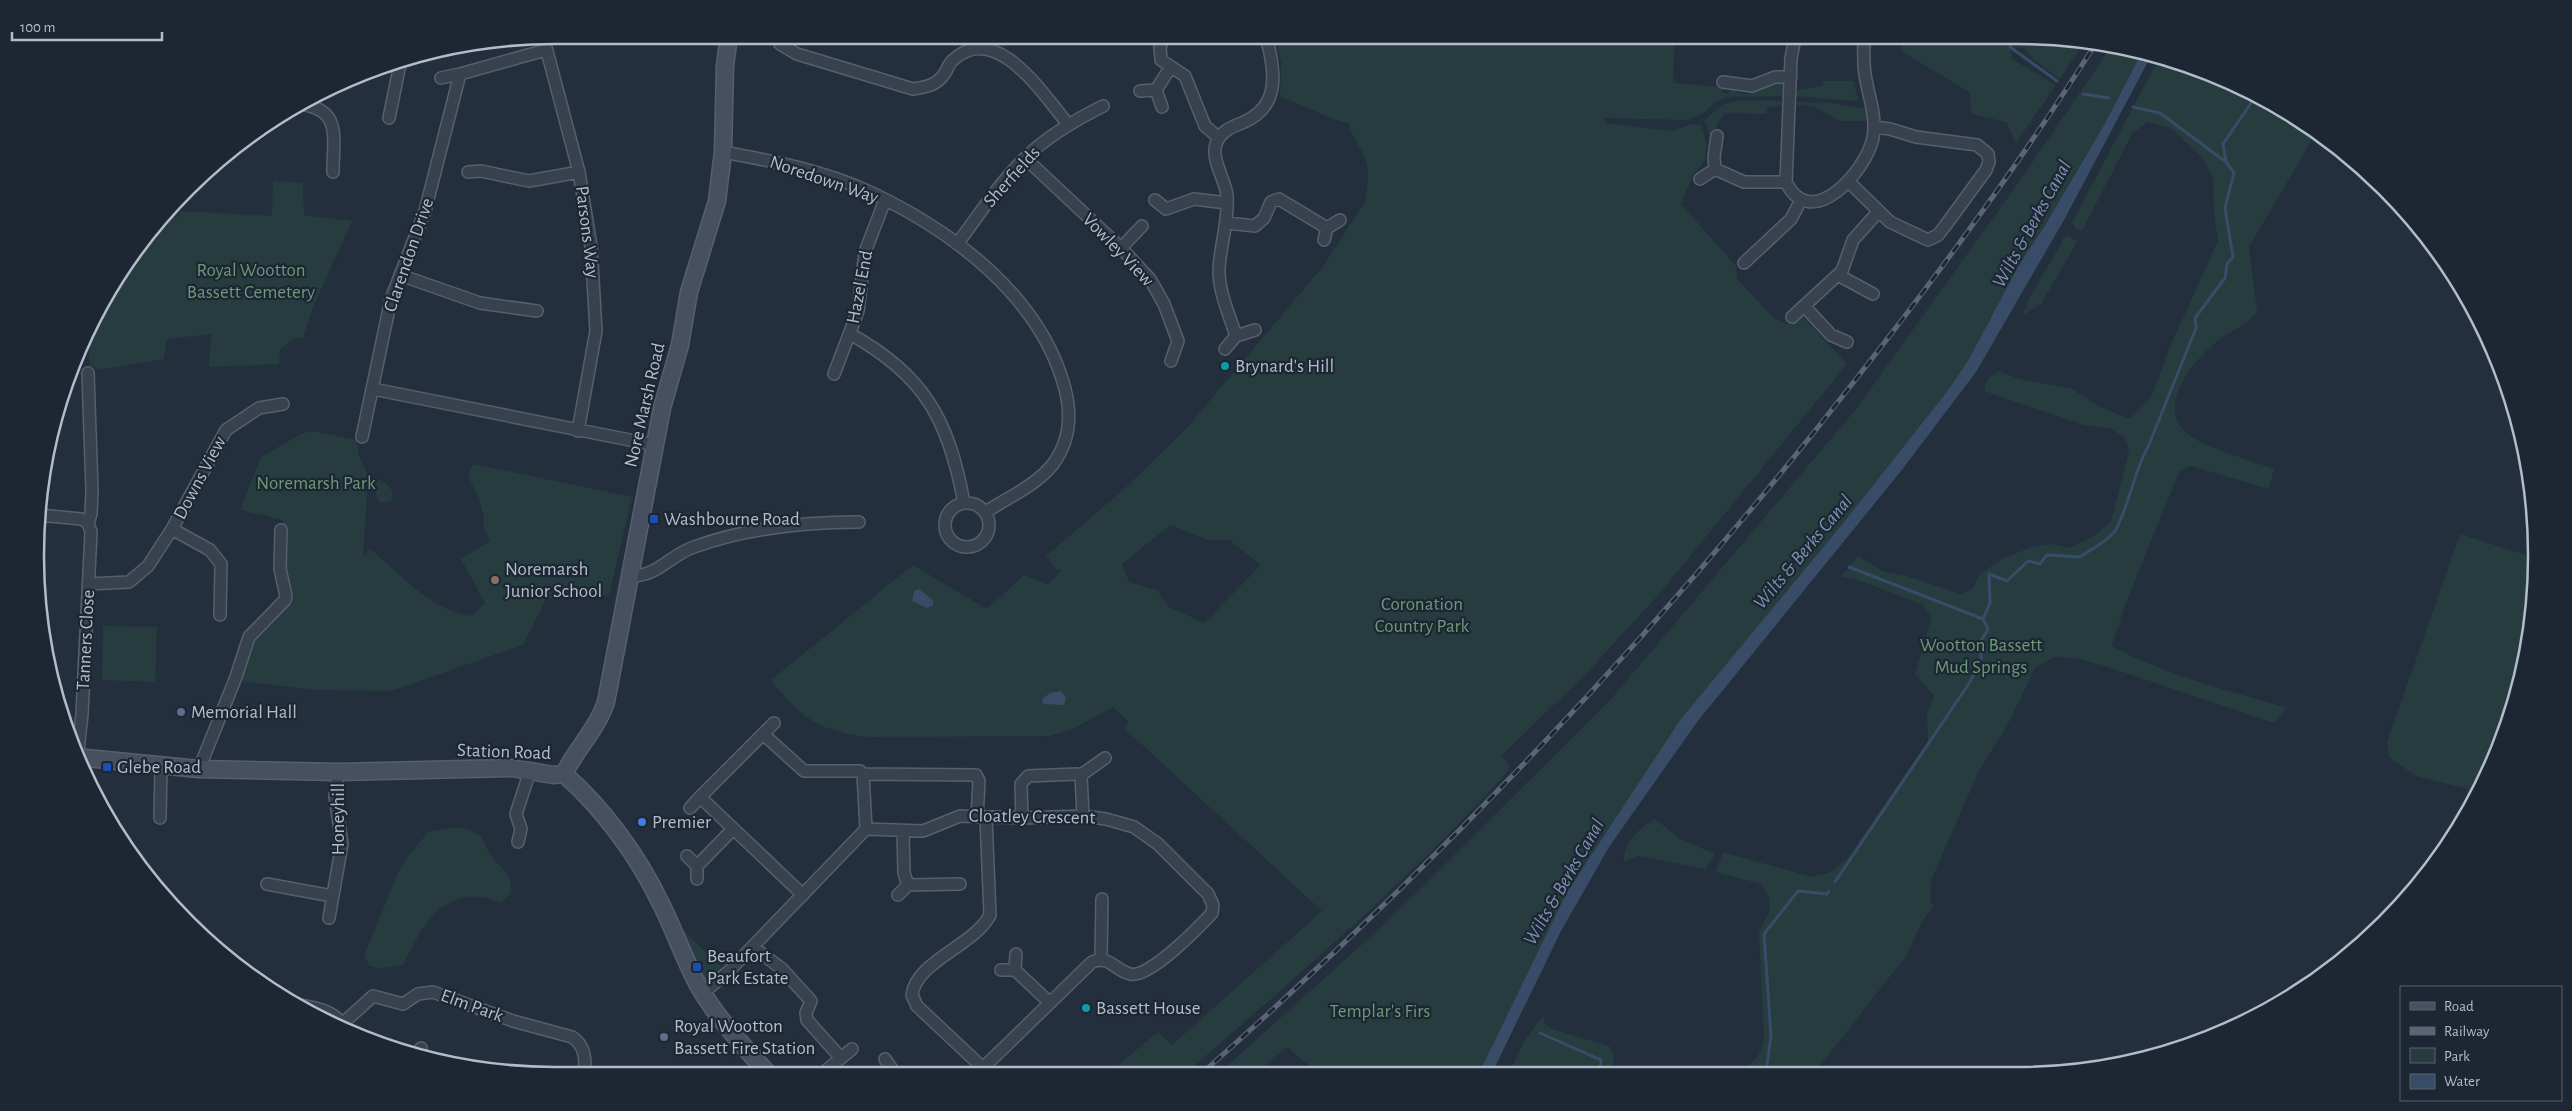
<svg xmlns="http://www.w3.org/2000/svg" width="2572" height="1111" viewBox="0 0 2572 1111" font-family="'Alegreya Sans',sans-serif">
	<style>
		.green { fill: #263c3f; fill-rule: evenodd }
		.water { fill: #394c67 }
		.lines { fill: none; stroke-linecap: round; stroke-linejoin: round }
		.stream { stroke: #394c67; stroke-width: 3 }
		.street-casing { stroke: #565f6c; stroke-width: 14 }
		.secondary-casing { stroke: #565f6c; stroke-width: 19 }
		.street { stroke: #38414e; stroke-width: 11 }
		.secondary { stroke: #465061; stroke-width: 16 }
		.rail-casing { stroke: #5a6575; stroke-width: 5 }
		.rail { stroke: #1d2633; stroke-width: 3; stroke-dasharray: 9; stroke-linecap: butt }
		.culture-dot { fill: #0f9aa8; stroke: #1d2633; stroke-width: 2 }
		.transit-dot { fill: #1a4fb4; stroke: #1d2633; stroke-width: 2 }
		.education-dot { fill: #8d6e63; stroke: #1d2633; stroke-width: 2 }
		.service-dot { fill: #5c6f8a; stroke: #1d2633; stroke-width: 2 }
		.shop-dot { fill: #3f7fe0; stroke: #1d2633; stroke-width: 2 }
		.labels { text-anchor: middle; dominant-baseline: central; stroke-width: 4.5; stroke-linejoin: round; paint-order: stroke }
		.street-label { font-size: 19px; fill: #b4bcc9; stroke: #1d2633 }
		.park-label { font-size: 19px; fill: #6b9a76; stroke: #1d2633 }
		.poi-label { font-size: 19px; fill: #b4bcc9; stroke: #1d2633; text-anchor: start }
		.water-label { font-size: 20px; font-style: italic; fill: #7c92b1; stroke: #1d2633 }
		.rim { fill: none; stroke: #b4bcc9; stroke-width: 2.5 }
	</style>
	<rect width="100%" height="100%" fill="#242f3e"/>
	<path class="green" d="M 1294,35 L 1351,35 L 1364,39 L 1378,35 L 1675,35 L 1673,83 L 1722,87 L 1723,93 L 1727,94 L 1731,89 C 1750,103 1765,84 1783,81 L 1782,96 L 1727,97 L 1717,101 L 1701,115 L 1686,120 L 1605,118 L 1605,123 L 1672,131 L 1692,124 L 1701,125 L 1707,145 L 1705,160 L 1692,177 L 1681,204 L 1736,266 L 1737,279 L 1775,319 L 1791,325 L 1802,316 L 1847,364 L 1660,593 L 1587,673 L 1501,756 L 1510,766 L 1509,770 C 1410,880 1296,977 1185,1074 L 1107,1074 L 1158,1032 L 1172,1045 L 1322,911 L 1124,728 L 1129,722 L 1113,707 L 1071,730 L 1049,736 L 868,737 C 817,730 802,719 771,680 L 913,565 L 987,609 L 1024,575 L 1048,585 L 1062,570 L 1056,569 L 1046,556 L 1123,490 L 1186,429 L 1324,265 L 1367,199 L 1365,196 C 1375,158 1359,154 1348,123 L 1333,119 L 1280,96 L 1281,62 L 1275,39 ZM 1170,525 L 1207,540 L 1229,540 L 1261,565 L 1204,623 L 1169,607 L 1157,590 L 1129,582 L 1122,564 Z
		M 1900,35 L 2017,35 L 2084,42 L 2060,79 L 2034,60 L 2024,48 L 2010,47 L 2012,59 L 2056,85 L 2016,143 L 2006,122 L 1972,114 L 1969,92 L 1906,54 L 1902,49 Z
		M 2113,44 L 2131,49 L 2140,56 L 2103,127 L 2044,227 L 2020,263 L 1969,359 L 1949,389 L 1844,522 L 1680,720 L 1567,892 L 1479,1073 L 1319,1074 L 1287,1047 L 1256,1074 L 1218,1074 L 1388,921 L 1612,698 L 1856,409 L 2021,179 Z
		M 2160,56 L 2184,63 L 2277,105 L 2316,133 L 2249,247 L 2257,311 C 2247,327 2228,331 2215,343 C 2193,362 2156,405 2186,433 C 2202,447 2253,461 2274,469 L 2269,489 L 2191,466 L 2180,470 L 2125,605 L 2112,646 C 2166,676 2229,690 2287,708 L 2274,723 L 2105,666 L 2075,658 L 2054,657 L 2035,668 L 2007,726 L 1979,771 L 1931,880 L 1930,900 L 1933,907 L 1923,920 L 1906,956 L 1815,1072 L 1737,1073 C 1752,1065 1760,1057 1764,1041 L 1759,932 L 1770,910 L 1769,897 L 1761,884 L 1716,872 L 1723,852 L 1812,877 L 1829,873 L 1846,860 L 1928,741 L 1927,714 L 1934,696 L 1915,674 L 1932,617 L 1922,604 L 1855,579 L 1841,577 L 1858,556 L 1882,571 L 1907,576 L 1960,594 L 1972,589 L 1980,574 L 2002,559 L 2032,547 L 2053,544 L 2069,548 L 2094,536 L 2111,522 L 2129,451 L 2125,439 L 2112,429 L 2084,425 L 1984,391 L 1988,379 L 1999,371 L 2019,379 L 2072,389 L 2100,407 L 2130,419 L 2151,398 L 2169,349 L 2218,241 L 2214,211 L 2213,177 L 2203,158 L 2172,129 L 2147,122 L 2132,134 L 2082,231 L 2075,228 L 2072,223 Z
		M 1824,81 L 1853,81 L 1858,100 L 1854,101 L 1797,96 L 1797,90 L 1822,86 Z
		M 1740,100 L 1782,101 L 1782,106 L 1768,107 L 1766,114 L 1725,113 L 1718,122 L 1712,142 L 1705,120 L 1723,104 Z
		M 1797,102 L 1830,103 L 1866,109 L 1867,121 L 1840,121 L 1813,106 L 1797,105 Z
		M 273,181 L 303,183 L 304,215 L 352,221 L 313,307 L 303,338 L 294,338 L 280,349 L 279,364 L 209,367 L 211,334 L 167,339 L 164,359 L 99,370 L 90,365 L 87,334 L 105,296 L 161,217 L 179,217 L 179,211 L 272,216 Z
		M 2066,235 L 2077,241 L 2075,246 L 2041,304 L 2022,316 L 2029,299 Z
		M 311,431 L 356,440 L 359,456 L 368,475 L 363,558 L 370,549 C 401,574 431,611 472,616 L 485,603 L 461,559 L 490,541 L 483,525 L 484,517 L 479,498 L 468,476 L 473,464 L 632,497 L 609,595 L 546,599 L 523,645 L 391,691 L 317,690 L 240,681 L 253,640 L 294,596 L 285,570 L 283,520 L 240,510 L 261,457 L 301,434 Z
		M 376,479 C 385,481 394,488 393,498 L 390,502 L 382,503 L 377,499 L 374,482 Z
		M 2460,534 L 2535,558 L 2533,624 L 2509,723 L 2479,792 L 2416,776 L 2389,757 L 2387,742 Z
		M 103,626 L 157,627 L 155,682 L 102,680 Z
		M 1655,819 L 1682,840 L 1715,854 L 1705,869 L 1638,856 L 1624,862 C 1623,843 1639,828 1655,819 Z
		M 455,827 L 470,830 L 482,837 L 489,853 L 510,878 L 511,893 L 500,903 C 490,898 482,896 470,897 C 431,901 420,934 403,965 L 380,968 L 370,966 L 364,956 L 397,875 L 407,858 L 428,832 Z
		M 677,924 L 724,970 L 710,980 L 703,978 Z
		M 1544,1016 L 1544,1023 L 1552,1029 L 1609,1046 L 1614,1056 L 1613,1073 L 1511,1073 C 1516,1053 1529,1031 1544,1016 Z"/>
	<path class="water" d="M 2142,52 L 2152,54 L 2064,220 L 1976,372 L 1901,471 L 1697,722 L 1609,847 L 1561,931 L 1492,1073 L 1479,1073 L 1567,892 L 1680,720 L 1844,522 L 1949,389 L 1969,359 L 2020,263 L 2044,227 L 2103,127 Z
		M 919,589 L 933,600 L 933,605 L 927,608 L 912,601 L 914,591 Z
		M 1061,691 L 1066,698 L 1064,705 L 1043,704 L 1042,699 L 1050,693 Z"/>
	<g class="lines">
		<path class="stream" d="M 2015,35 L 2010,47 L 2057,81
			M 2083,94 L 2109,98
			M 2133,107 L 2160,113 L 2226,162
			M 1849,567 L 1983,619
			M 1835,882 L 1970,682 L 1981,660 L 1981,641 L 1988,629 L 1983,619 L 1990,603 L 1989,574 L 2007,581 L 2028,561 L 2040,564 L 2047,555 L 2080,557 C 2090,550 2108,541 2115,531 C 2130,505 2133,473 2148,447 L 2196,328 L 2195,318 L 2225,278 L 2227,264 L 2233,257 L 2225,208 L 2234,173 L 2226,162 L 2223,144 L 2253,100 L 2258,96
			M 1540,1033 L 1601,1060 L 1600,1073
			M 1766,1072 L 1771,1036 L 1764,934 L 1798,891 L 1827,894 L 1829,891"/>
		<g class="street-casing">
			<path id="street" d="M 1164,35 L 1160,47 L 1161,60 L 1185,76 L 1205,126 L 1219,138
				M 1801,35 L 1794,43 L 1791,58 L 1786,182 C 1811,234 1866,171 1873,138 C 1877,115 1868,96 1865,74 C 1863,61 1864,48 1864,35
				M 543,36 L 579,172 L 591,246 L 596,331 L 578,431
				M 780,44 L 797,54 L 913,89 C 927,87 937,85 945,73 C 948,68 949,63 953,60 C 997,20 1044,96 1068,124
				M 441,78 L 460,74
				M 1723,82 L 1752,86 L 1775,77 L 1791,77
				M 1156,90 L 1162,107
				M 1140,91 L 1156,90 L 1170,68
				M 296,104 C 343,107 333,137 333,172
				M 389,118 L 401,59
				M 723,152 C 773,161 825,171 872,193 C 954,232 1041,297 1065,389 C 1072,416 1070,441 1053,464 C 1037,485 1007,498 986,512
				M 1025,158 L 1121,248 L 1150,279 L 1164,304 L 1178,341 L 1171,361
				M 1715,169 L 1714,157 L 1717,136
				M 468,172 L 481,171 L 529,181 L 579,172
				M 1700,179 L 1715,169 L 1744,182 L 1786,182
				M 1849,182 L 1890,222 L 1928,240 L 1938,235 L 1945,226 L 1986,170 L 1989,162 L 1988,154 L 1977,145 L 1916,137 L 1890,129 L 1874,127
				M 1155,200 L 1166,209 L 1194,199 L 1227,203
				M 1227,223 L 1255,226 L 1264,218 L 1271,202 L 1279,199 L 1327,228 L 1324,240
				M 1327,228 L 1340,220
				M 957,244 C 979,215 1000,182 1026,157 C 1049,135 1075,120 1103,106
				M 1121,248 L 1142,226
				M 1744,263 L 1791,219 L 1801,200
				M 400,275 L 480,303 L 537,311
				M 1838,275 L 1873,294
				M 1804,306 L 1831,335 L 1847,342
				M 1792,317 L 1842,271 L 1853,240 L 1878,212
				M 850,334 C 925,375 949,421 964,503
				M 1236,336 L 1255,330
				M 1225,349 L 1236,336 C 1229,314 1219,293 1219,270 C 1220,245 1229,221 1227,195 C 1225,179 1211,160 1216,144 C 1220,132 1231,127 1242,123 C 1283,106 1274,69 1266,35
				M 88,373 L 92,491 L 91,514 L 88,523
				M 834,374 L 858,311 L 865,252 L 885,200
				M 373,389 L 655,445
				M 362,437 L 391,299 L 425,211 L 460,74 L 546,50
				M945 525a22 22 0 1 1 44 0a22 22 0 1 1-44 0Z
				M 39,515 L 81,519 L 88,523 L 91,532 L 82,714 L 77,760
				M 172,529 L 210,550 L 221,564 L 220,615
				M 629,576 C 658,577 668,556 694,547 C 747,528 803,522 859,522
				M 88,584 L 129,582 L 148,566 L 172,529 L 226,430 L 259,408 L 283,404
				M 763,734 L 774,723
				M 199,769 L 236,677 L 249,637 L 285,600 L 286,596 L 280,569 L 281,530
				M 863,774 L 976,775 L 979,781 L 977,817
				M 1081,775 L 1105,758
				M 690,808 L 700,797
				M 160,818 L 161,766
				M 1022,818 L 1021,784 L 1028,776 L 1077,774 L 1081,775 L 1083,816
				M 903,831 L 904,873 L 908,885 L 960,884
				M 518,842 L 521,829 L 516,814 L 530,771
				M 687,856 L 697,866
				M 697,879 L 697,866 L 733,829
				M 267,884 L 332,896
				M 803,895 L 700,797 L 763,734 L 804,771 L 860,771 L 863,774 L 866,829
				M 898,895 L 908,885
				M 329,918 L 342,844 L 335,797 L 338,772
				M 753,947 L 782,969 L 811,1001 L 806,1013 L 807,1020 L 841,1058 L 821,1075
				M 1101,959 L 1102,899
				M 1001,970 L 1015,970 L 1050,1003
				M 1015,970 L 1016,954
				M 703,993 L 729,971 L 866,829 L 923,831 L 960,816 L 1022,818 L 1083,816 L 1106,819 L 1134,827 L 1158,844 L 1208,894 L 1213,905 L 1212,913 C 1199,927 1149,979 1130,974 C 1114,970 1110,955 1092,962 L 983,1068 L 980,1075
				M 293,1004 C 311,1007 336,1009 344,1028
				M 342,1024 L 373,996 L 403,1004 L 418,994 L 433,992 L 513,1021 L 572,1037 C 586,1046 586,1061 584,1076
				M 420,1057 L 421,1048
				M 841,1058 L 852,1049
				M 885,1059 L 896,1075
				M 983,1068 L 917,1006 L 912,995 C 916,961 974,946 990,915 L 986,818"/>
		</g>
		<g class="secondary-casing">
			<path id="secondary" d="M 76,757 L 199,769 L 338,772 L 512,768 L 553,775 L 564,774 C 603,808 638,856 660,902 C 674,929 684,959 698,985 C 717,1019 745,1047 769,1075
				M 564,774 C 576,749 597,729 606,702 L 662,408 L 680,345 L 689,292 L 717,201 L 723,152 L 725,66 L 729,35"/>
		</g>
		<use href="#street" class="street"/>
		<use href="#secondary" class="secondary"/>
		<g class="rail-casing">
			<path id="rail" d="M 1201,1074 C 1441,862 1660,631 1856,379 C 1941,271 2023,159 2096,43"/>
		</g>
		<use href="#rail" class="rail"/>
	</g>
	<g class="culture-dot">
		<circle cx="1225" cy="366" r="5"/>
		<circle cx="1086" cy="1008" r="5"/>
	</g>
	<g class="transit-dot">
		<rect x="649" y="514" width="10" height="10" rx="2.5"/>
		<rect x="102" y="762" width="10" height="10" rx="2.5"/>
		<rect x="692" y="962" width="10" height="10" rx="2.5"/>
	</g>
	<circle class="education-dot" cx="495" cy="580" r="5"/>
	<g class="service-dot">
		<circle cx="181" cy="712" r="5"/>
		<circle cx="664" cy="1037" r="5"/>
	</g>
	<circle class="shop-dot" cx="642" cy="822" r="5"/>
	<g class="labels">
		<g class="street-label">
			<text transform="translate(1012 177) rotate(-48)">Sherfields</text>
			<text transform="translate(824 180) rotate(19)">Noredown Way</text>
			<text transform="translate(587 232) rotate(83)">Parsons Way</text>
			<text transform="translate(1118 250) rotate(46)">Vowley View</text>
			<text transform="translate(409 255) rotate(-71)">Clarendon Drive</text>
			<text transform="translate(860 287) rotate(-79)">Hazel End</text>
			<text transform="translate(645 405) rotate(-77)">Nore Marsh Road</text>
			<text transform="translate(200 478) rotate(-62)">Downs View</text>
			<text transform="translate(86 640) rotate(-87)">Tanners Close</text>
			<text transform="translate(504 752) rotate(2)">Station Road</text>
			<text transform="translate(1032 817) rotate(1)">Cloatley Crescent</text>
			<text transform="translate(338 819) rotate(-90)">Honeyhill</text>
			<text transform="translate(472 1006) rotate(20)">Elm Park</text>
		</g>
		<g class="park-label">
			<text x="251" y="270">Royal Wootton<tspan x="251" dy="22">Bassett Cemetery</tspan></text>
			<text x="316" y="483">Noremarsh Park</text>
			<text x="1422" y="604">Coronation<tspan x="1422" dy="22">Country Park</tspan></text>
			<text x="1981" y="645">Wootton Bassett<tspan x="1981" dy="22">Mud Springs</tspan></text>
			<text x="1380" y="1011">Templar's Firs</text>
		</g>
		<g class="poi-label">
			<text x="1235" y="366">Brynard's Hill</text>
			<text x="664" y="519">Washbourne Road</text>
			<text x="505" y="569">Noremarsh<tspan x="505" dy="22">Junior School</tspan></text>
			<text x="191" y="712">Memorial Hall</text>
			<text x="117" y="767">Glebe Road</text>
			<text x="652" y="822">Premier</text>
			<text x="707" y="956">Beaufort<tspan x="707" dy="22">Park Estate</tspan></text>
			<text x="1096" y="1008">Bassett House</text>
			<text x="674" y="1026">Royal Wootton<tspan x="674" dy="22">Bassett Fire Station</tspan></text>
		</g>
		<g class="water-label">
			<text transform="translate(2032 224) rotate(-61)">Wilts &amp; Berks Canal</text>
			<text transform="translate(1803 552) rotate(-50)">Wilts &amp; Berks Canal</text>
			<text transform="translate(1564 882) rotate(-60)">Wilts &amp; Berks Canal</text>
		</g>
	</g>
	<path d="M0 0H2572V1111H0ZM555 44H2017A511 511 0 0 1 2528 555V556A511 511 0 0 1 2017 1067H555A511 511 0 0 1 44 556V555A511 511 0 0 1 555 44Z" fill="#1d2633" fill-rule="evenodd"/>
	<path class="rim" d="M555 44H2017A511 511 0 0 1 2528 555V556A511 511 0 0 1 2017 1067H555A511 511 0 0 1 44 556V555A511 511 0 0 1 555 44Z"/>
	<rect x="2400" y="986" width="162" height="115" fill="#1d2633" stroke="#59626f"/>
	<rect x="2410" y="1002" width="25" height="8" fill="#465061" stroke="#59626f"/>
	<text x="2444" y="1011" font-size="15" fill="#b4bcc9">Road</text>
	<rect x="2410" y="1027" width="25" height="8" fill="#5a6575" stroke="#59626f"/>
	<text x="2444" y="1036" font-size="15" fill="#b4bcc9">Railway</text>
	<rect x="2410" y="1048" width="25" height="15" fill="#263c3f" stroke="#59626f"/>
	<text x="2444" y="1061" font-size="15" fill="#b4bcc9">Park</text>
	<rect x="2410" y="1074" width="25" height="15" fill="#394c67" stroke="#59626f"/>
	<text x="2444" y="1086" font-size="15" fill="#b4bcc9">Water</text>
	<path d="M12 32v8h150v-8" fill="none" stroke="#b4bcc9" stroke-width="2.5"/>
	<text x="20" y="32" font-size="15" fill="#b4bcc9" stroke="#1d2633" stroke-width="4" paint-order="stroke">100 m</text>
</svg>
